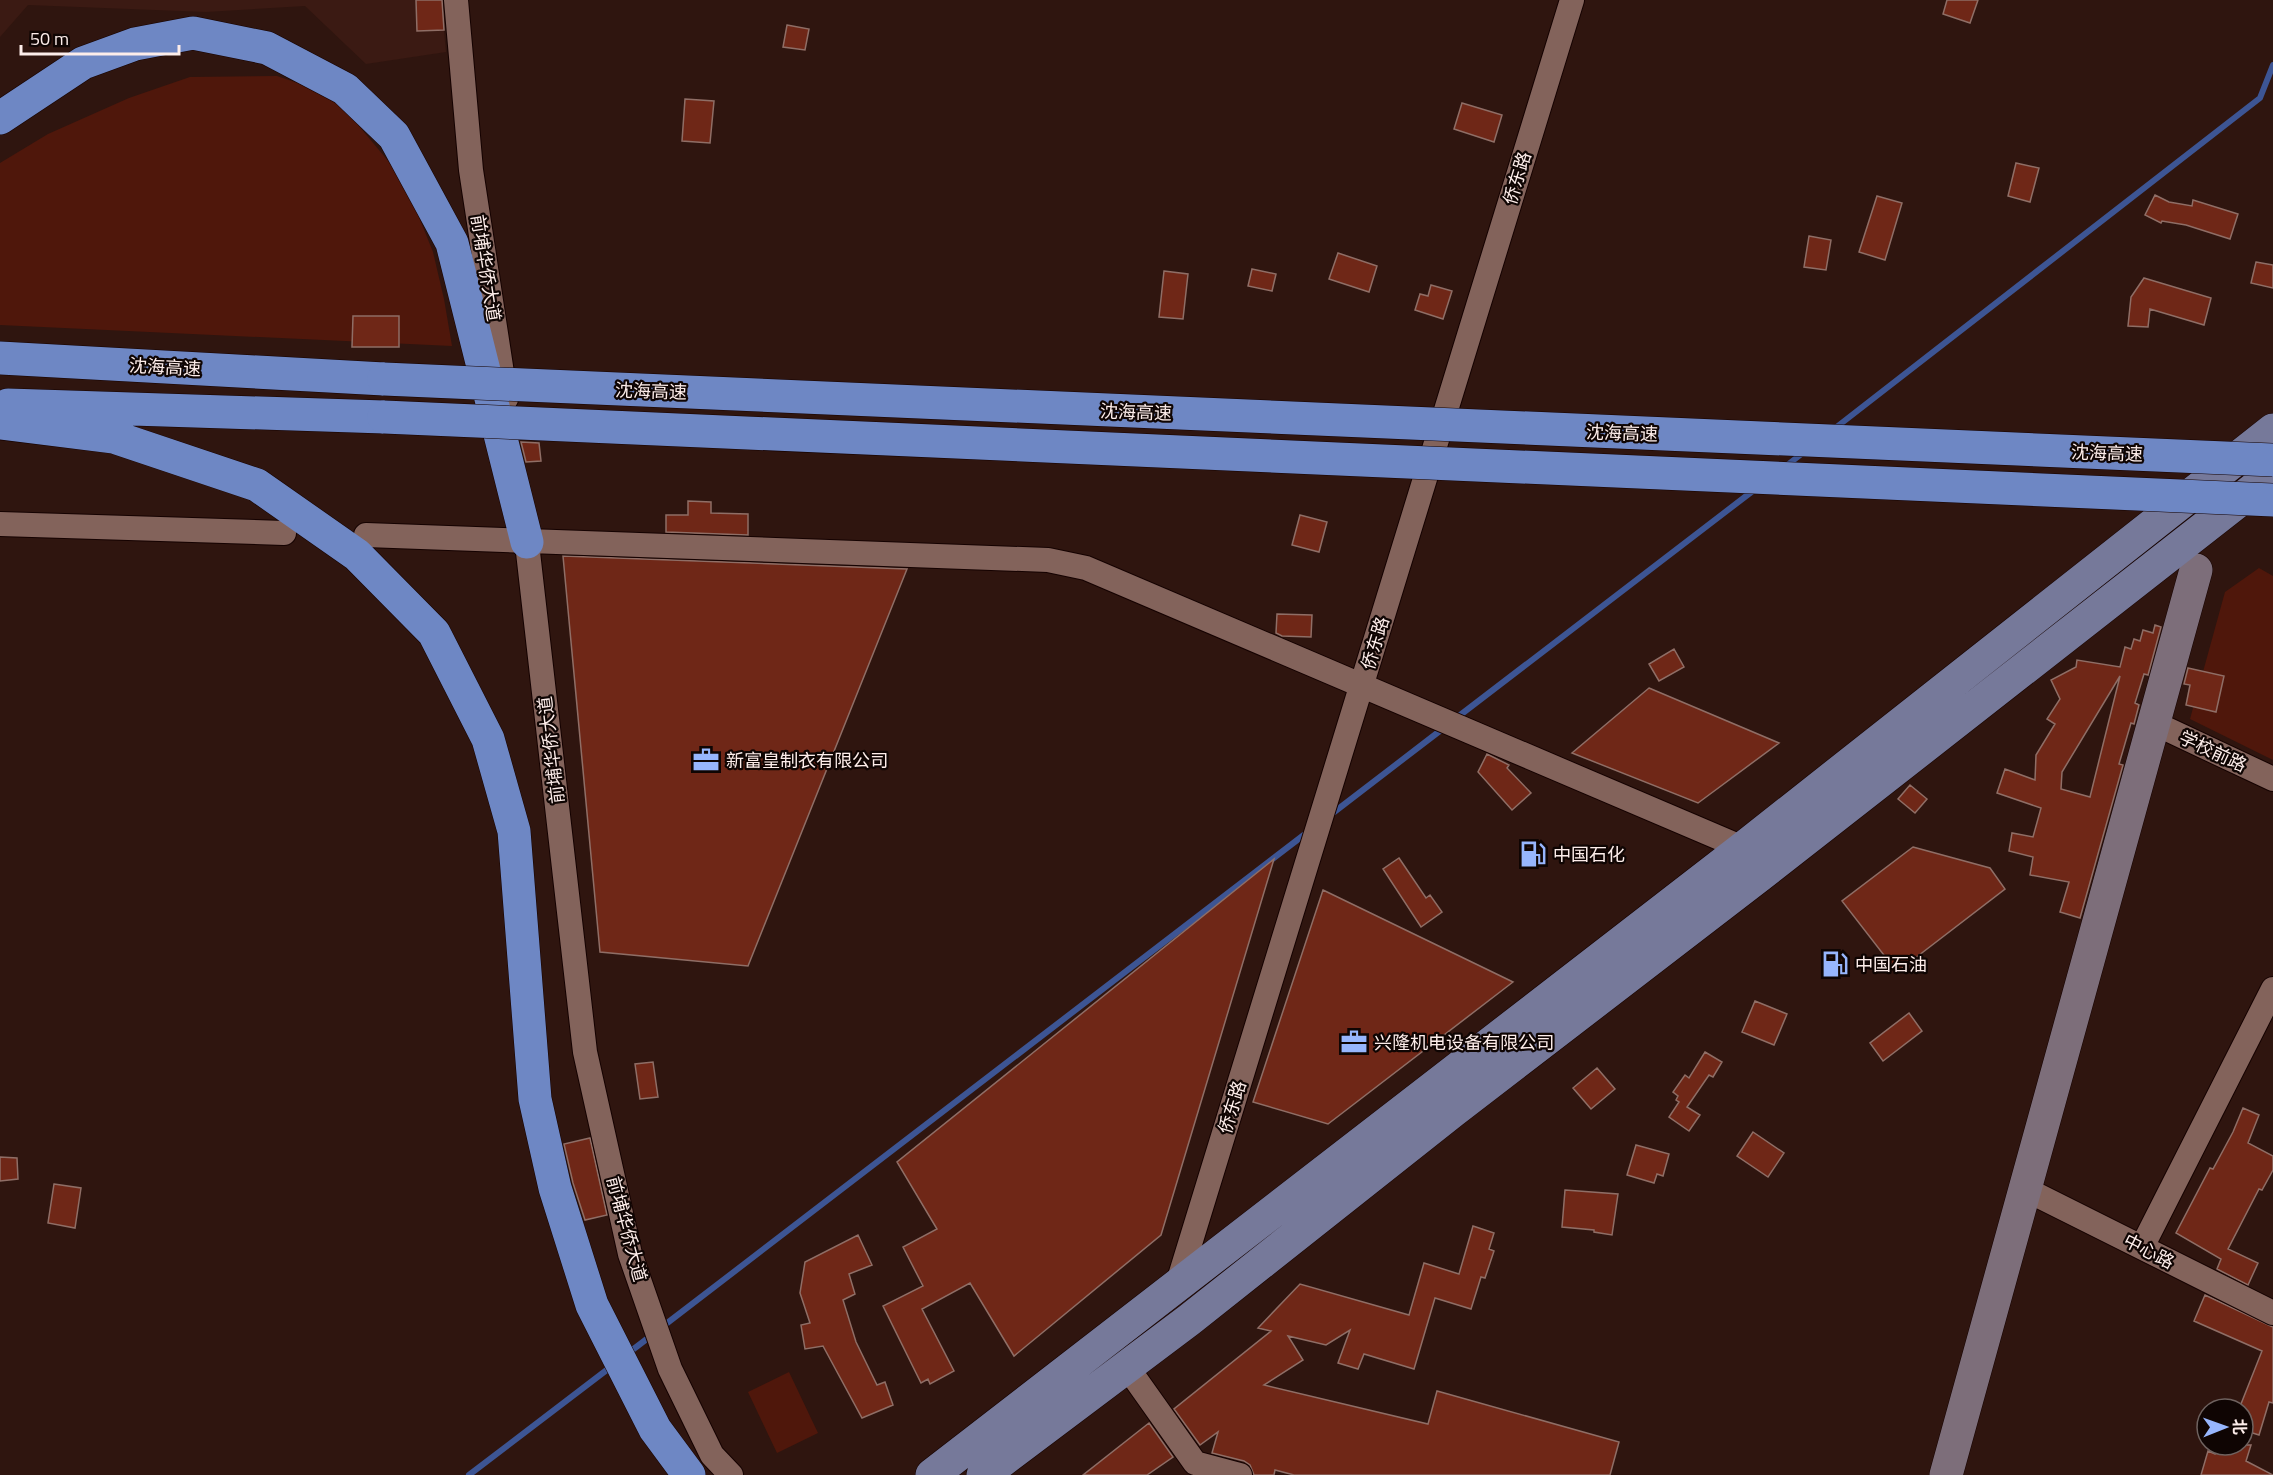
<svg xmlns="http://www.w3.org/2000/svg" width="2273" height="1475" viewBox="0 0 2273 1475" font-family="'Titillium Web','Noto Sans SC',sans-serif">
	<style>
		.built { fill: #3b1a13 }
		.green { fill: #4f170b }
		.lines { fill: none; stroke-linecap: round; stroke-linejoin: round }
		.stream { stroke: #3d5594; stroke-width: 6 }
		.building { fill: #6f2717; stroke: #8f6e66; stroke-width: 1.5; fill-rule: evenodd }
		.street-casing { stroke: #150200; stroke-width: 26 }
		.secondary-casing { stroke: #150200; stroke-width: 34 }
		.primary-casing { stroke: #150200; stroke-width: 34 }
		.highway-casing { stroke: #150200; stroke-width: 34 }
		.street { stroke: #83635b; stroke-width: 24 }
		.secondary { stroke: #7d6e7a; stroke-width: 33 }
		.primary { stroke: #76799a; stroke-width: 33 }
		.highway { stroke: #6e87c4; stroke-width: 33 }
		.highway-bridge-casing { stroke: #150200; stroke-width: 34; stroke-linecap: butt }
		.highway-bridge { stroke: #6e87c4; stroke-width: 33 }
		.labels { text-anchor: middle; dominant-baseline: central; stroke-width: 4.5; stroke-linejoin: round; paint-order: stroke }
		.street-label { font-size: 18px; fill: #fdedea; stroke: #0f0503 }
		.poi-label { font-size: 18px; fill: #fdedea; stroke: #0f0503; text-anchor: start }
	</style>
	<rect width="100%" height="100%" fill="#2f150f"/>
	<path class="built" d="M 0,0 L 441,0 L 446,52 L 366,64 L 305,6 L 206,12 L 28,5 L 0,37 Z"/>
	<path class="green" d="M 277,76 L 333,95 L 404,180 L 433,252 L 444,299 L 452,346 L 0,325 L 0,163 L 48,134 L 129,98 L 190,77 Z
		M 2259,568 L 2273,576 L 2273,760 L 2190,719 L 2225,592 Z
		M 789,1372 L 818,1433 L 777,1453 L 748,1392 Z"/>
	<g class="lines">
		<path class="stream" d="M 1834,429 L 2260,98 L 2273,65
			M 1786,466 L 1804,452
			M 1455,719 L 1754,490
			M 1329,816 L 1445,727
			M 662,1327 L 1309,831
			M 631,1351 L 652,1335
			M 469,1475 L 608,1369"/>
	</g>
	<path class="building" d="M 416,0 L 442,0 L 444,30 L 417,31 Z
		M 1947,0 L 1978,0 L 1970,23 L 1943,14 Z
		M 787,25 L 809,29 L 805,50 L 783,47 Z
		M 685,99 L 714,101 L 710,143 L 682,141 Z
		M 1462,103 L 1502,115 L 1494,142 L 1454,129 Z
		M 2016,163 L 2039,168 L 2030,202 L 2008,196 Z
		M 2155,195 L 2169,202 L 2192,206 L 2193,200 L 2238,214 L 2230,239 L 2186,225 L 2162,221 L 2161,223 L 2145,215 Z
		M 1877,196 L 1902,203 L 1885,260 L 1859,252 Z
		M 1809,236 L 1831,240 L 1826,270 L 1804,267 Z
		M 1338,253 L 1377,266 L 1369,292 L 1329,279 Z
		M 2256,262 L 2273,265 L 2273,288 L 2251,283 Z
		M 1252,269 L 1276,274 L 1272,291 L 1248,286 Z
		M 1164,271 L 1188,274 L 1183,319 L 1159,317 Z
		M 2144,278 L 2211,298 L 2204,325 L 2150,309 L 2148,327 L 2128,326 L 2131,297 Z
		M 1431,285 L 1452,291 L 1443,319 L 1415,310 L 1420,294 L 1428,296 Z
		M 353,316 L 399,316 L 399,347 L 352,347 Z
		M 521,442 L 539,443 L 541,461 L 526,462 Z
		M 688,501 L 711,502 L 711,513 L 748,514 L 748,535 L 666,532 L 666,515 L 688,515 Z
		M 1300,515 L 1327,522 L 1319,552 L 1292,545 Z
		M 563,556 L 907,569 L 748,966 L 600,952 Z
		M 1277,614 L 1312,615 L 1311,637 L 1282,636 L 1276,633 Z
		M 2155,625 L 2161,627 L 2148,675 L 2144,674 L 2135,703 L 2139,705 L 2134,724 L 2131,723 L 2119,764 L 2123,765 L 2080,918 L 2060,912 L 2069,882 L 2030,875 L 2033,857 L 2009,851 L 2012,833 L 2033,837 L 2041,808 L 1997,793 L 2005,769 L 2035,780 L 2036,755 L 2055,724 L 2047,719 L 2060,699 L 2051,680 L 2076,667 L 2077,660 L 2120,667 L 2125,647 L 2131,649 L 2134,639 L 2140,641 L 2143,630 L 2153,633 ZM 2120,676 L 2090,797 L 2061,789 L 2062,772 Z
		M 1674,649 L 1684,667 L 1659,681 L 1649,664 Z
		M 2188,668 L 2224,676 L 2216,712 L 2186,705 L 2190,685 L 2184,684 Z
		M 1649,688 L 1779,743 L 1698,803 L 1572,753 Z
		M 1487,754 L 1509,765 L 1507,768 L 1531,793 L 1512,810 L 1478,772 Z
		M 1910,785 L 1927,799 L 1915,813 L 1898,799 Z
		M 1913,847 L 1990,868 L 2005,889 L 1897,972 L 1842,901 Z
		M 1399,858 L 1426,898 L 1430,895 L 1442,912 L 1421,927 L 1383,869 Z
		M 1274,859 L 1161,1235 L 1014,1356 L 970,1283 L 922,1309 L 954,1371 L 930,1384 L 928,1379 L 921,1383 L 883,1306 L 923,1286 L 903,1247 L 937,1229 L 897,1162 Z
		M 1323,890 L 1513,982 L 1328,1124 L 1253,1102 Z
		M 1755,1001 L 1787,1014 L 1774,1045 L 1742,1032 Z
		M 1909,1013 L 1922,1031 L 1883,1061 L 1870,1043 Z
		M 1705,1052 L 1722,1062 L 1713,1077 L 1709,1075 L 1687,1107 L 1700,1115 L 1689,1131 L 1669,1117 L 1679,1102 L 1676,1100 L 1678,1096 L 1673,1092 L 1685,1075 L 1689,1078 Z
		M 653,1062 L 658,1097 L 640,1099 L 635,1064 Z
		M 1597,1068 L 1615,1089 L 1591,1109 L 1573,1088 Z
		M 2243,1108 L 2259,1115 L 2248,1143 L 2273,1156 L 2273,1170 L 2262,1190 L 2259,1189 L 2228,1249 L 2258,1263 L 2248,1285 L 2217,1269 L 2221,1259 L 2176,1233 L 2210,1168 L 2213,1169 L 2233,1132 Z
		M 1753,1132 L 1784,1153 L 1768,1177 L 1737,1156 Z
		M 590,1138 L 607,1215 L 585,1220 L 573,1183 L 564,1144 Z
		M 1636,1145 L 1669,1154 L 1663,1176 L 1657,1174 L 1654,1183 L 1627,1175 Z
		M 0,1157 L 17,1158 L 18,1179 L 0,1181 Z
		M 54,1184 L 81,1188 L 75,1228 L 48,1223 Z
		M 1565,1190 L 1618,1194 L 1612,1235 L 1594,1232 L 1594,1230 L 1562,1227 Z
		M 1473,1226 L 1494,1233 L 1489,1249 L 1494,1251 L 1485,1278 L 1481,1277 L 1471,1309 L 1435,1298 L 1414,1369 L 1364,1354 L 1358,1369 L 1338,1363 L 1350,1330 L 1326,1345 L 1288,1336 L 1303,1360 L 1264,1385 L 1428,1424 L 1437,1391 L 1619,1442 L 1610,1475 L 1294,1475 L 1275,1470 L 1274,1475 L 1254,1475 L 1250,1465 L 1244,1461 L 1212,1453 L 1218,1432 L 1200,1445 L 1174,1409 L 1271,1331 L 1258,1328 L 1300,1284 L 1409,1315 L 1424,1263 L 1459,1274 Z
		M 858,1235 L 872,1265 L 849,1274 L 855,1294 L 843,1300 L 856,1342 L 877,1385 L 885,1382 L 893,1405 L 862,1418 L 823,1346 L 805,1349 L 801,1325 L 810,1323 L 800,1293 L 805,1262 Z
		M 2205,1295 L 2273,1327 L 2273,1403 L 2269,1402 L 2259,1435 L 2243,1430 L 2243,1409 L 2239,1409 L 2262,1351 L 2194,1321 Z
		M 1149,1423 L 1173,1457 L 1147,1475 L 1083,1475 Z
		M 2218,1445 L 2251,1445 L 2246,1461 L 2273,1475 L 2201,1475 L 2208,1451 L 2215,1454 Z"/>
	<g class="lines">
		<g class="street-casing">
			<path id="street" d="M 456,0 L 471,170 L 506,399
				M 0,524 L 284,533
				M 525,526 L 585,1052 L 630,1254 L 670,1369 L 712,1455 L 731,1475
				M 366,535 L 1048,560 L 1086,568 L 1743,848
				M 2154,723 L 2273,779
				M 2025,1189 L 2273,1313
				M 2142,1247 L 2273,989
				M 1177,1286 L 1572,0
				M 1127,1367 L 1195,1463 L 1240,1475"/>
		</g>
		<g class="secondary-casing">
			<path id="secondary" d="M 1946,1475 L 2196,570"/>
		</g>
		<g class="primary-casing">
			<path id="primary" d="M 932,1475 L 1743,848 L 2273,430
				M 983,1475 L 1189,1320 L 1453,1111 L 1759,876 L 2273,474"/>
		</g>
		<g class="highway-casing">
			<path id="highway" d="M 0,118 L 83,63 L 135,44 L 193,33 L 267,48 L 345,89 L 394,136 L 452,243 L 527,542
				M 0,358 L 384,379
				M 8,405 L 384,417
				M 0,423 L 114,437 L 257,485 L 357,555 L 434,633 L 488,739 L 514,831 L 535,1099 L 555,1188 L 592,1305 L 655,1429 L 689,1475"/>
		</g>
		<use href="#street" class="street"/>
		<use href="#secondary" class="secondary"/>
		<use href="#primary" class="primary"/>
		<use href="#highway" class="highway"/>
		<g class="highway-bridge-casing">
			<path id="highway-bridge" d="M 384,379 L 2273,460
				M 384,417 L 2273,500"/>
		</g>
		<use href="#highway-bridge" class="highway-bridge"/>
	</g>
	<defs>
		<g id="office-bare" transform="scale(2.07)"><path d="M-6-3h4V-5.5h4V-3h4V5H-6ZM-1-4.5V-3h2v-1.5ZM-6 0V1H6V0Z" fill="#97b6fd" stroke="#0f0503" stroke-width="2.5" paint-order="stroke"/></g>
		<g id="fuel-bare" transform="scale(2.07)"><path d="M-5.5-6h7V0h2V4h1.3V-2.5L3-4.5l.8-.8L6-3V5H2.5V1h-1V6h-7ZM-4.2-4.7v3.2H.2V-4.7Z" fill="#97b6fd" stroke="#0f0503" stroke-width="2.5" paint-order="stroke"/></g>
	</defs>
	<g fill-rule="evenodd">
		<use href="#office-bare" x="706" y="760"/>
		<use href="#fuel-bare" x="1533" y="854"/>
		<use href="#fuel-bare" x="1835" y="964"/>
		<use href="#office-bare" x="1354" y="1042"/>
	</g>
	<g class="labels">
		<g class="street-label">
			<text transform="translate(1517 178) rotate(-73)">侨东路</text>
			<text transform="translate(486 268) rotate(81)">前埔华侨大道</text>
			<text transform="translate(165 367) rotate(3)">沈海高速</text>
			<text transform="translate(651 391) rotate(2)">沈海高速</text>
			<text transform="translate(1136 412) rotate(2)">沈海高速</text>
			<text transform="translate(1622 433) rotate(2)">沈海高速</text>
			<text transform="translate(2107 453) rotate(2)">沈海高速</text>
			<text transform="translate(1375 643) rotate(-73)">侨东路</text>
			<text transform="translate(551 750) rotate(-97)">前埔华侨大道</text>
			<text transform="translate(2213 751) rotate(25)">学校前路</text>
			<text transform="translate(1232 1107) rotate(-73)">侨东路</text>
			<text transform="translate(627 1229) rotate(75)">前埔华侨大道</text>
			<text transform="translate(2149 1251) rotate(27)">中心路</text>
		</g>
		<g class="poi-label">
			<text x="726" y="760">新富皇制衣有限公司</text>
			<text x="1553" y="854">中国石化</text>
			<text x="1855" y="964">中国石油</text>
			<text x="1374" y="1042">兴隆机电设备有限公司</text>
		</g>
	</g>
	<g transform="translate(2225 1427) rotate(89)"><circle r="28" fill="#0f0503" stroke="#6e625f" stroke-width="1.5"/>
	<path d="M0-4.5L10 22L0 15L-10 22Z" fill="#97b6fd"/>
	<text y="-9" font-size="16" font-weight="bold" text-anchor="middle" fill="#fdedea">北</text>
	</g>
	<path d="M21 45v9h158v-9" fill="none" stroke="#fdedea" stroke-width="3"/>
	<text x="30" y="45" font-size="18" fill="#fdedea" stroke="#0f0503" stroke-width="4.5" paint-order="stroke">50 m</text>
</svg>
